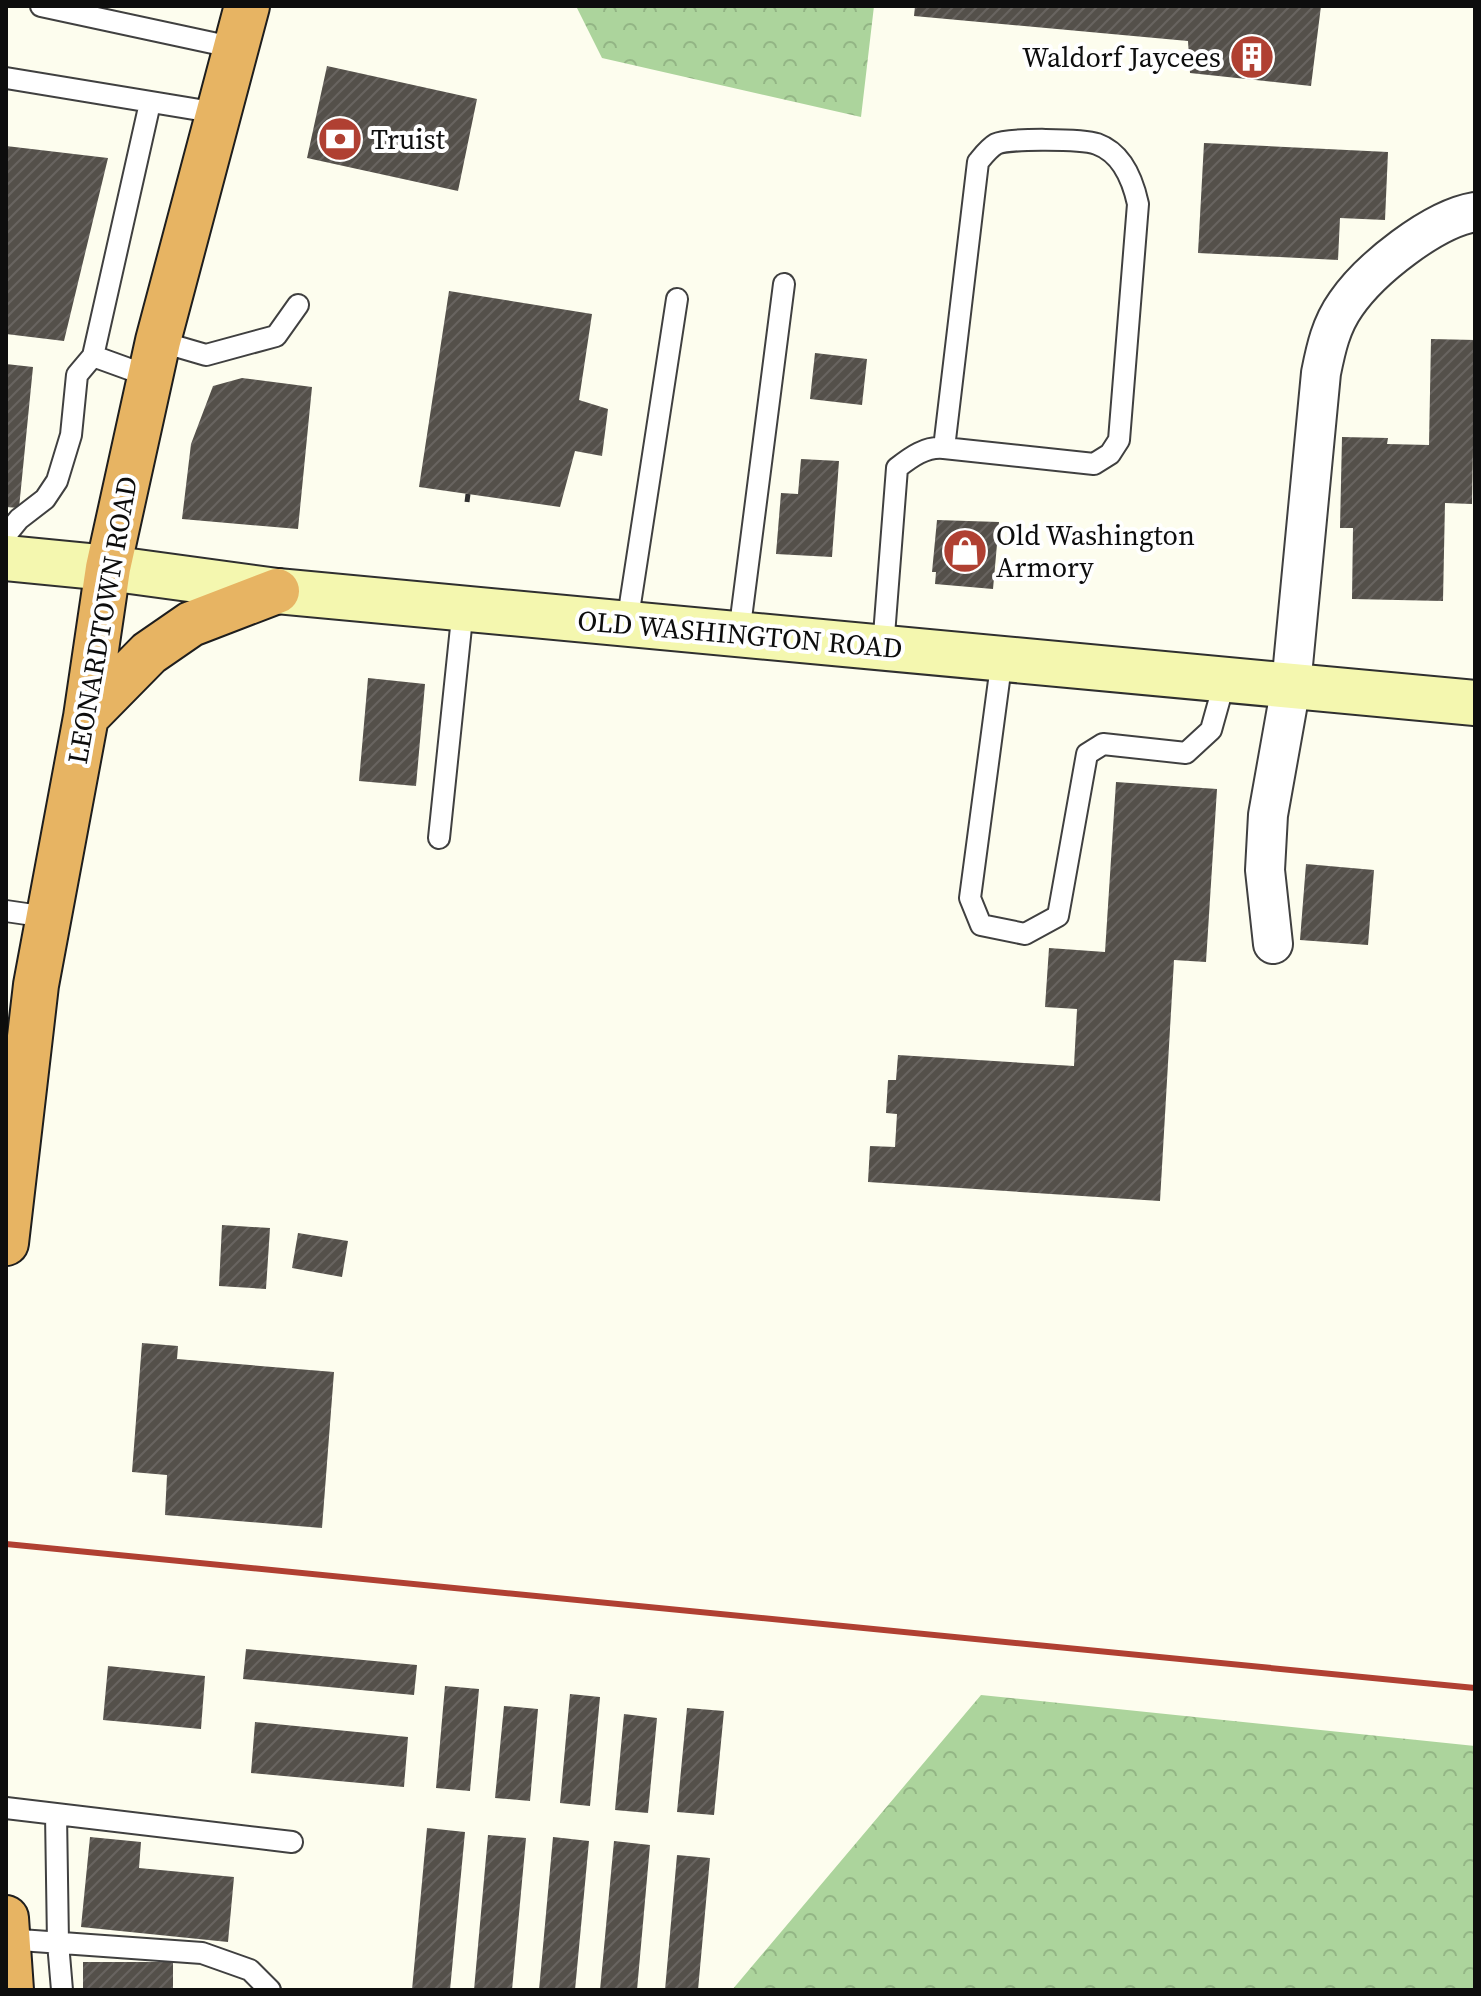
<svg xmlns="http://www.w3.org/2000/svg" width="1481" height="1996" viewBox="0 0 1481 1996" font-family="'Source Serif 4',serif">
	<style>
		.forest { fill: url(#forest-crowns) }
		.building { fill: url(#building-hatch) }
		.lines { fill: none; stroke-linecap: round; stroke-linejoin: round }
		.lane-casing { stroke: #404040; stroke-width: 24 }
		.street-casing { stroke: #404040; stroke-width: 42 }
		.secondary-casing { stroke: #2f2f2f; stroke-width: 48 }
		.highway-casing { stroke: #1e1e1e; stroke-width: 48 }
		.path { stroke: #2f2f2f; stroke-width: 5; stroke-dasharray: 8 4; stroke-linecap: butt }
		.lane { stroke: #fff; stroke-width: 20 }
		.street { stroke: #fff; stroke-width: 38 }
		.secondary { stroke: #f4f7af; stroke-width: 44 }
		.highway { stroke: #e7b463; stroke-width: 44 }
		.rail { stroke: #b04032; stroke-width: 6 }
		.labels { text-anchor: middle; dominant-baseline: central; stroke-width: 8; stroke-linejoin: round; paint-order: stroke }
		.poi-label { font-size: 28px; fill: #0d0d0d; stroke: #fff; text-anchor: start }
		.street-label { font-size: 28px; fill: #0d0d0d; stroke: #fff }
	</style>
	<defs>
		<pattern id="forest-crowns" width="20" height="18" patternUnits="userSpaceOnUse" patternTransform="scale(2)"><rect width="20" height="18" fill="#acd49c"/><path d="M2 6a3 3 0 1 1 6 0M12 15a3 3 0 1 1 6 0" fill="none" stroke="#93b585"/></pattern>
		<pattern id="building-hatch" width="6" height="6" patternUnits="userSpaceOnUse" patternTransform="scale(2)"><rect width="6" height="6" fill="#54504a"/><path d="M-1 1l2-2M0 6l6-6M5 7l2-2" fill="none" stroke="#686460"/></pattern>
	</defs>
	<rect width="100%" height="100%" fill="#fdfdee"/>
	<path class="forest" d="M 576,6 L 874,6 L 861,117 L 602,58 Z
		M 981,1695 L 1475,1746 L 1475,1990 L 732,1990 Z"/>
	<path class="building" d="M 915,6 L 1321,6 L 1311,86 L 1190,73 L 1188,41 L 914,16 Z
		M 327,66 L 477,99 L 458,191 L 307,158 Z
		M 1204,143 L 1388,152 L 1385,220 L 1340,218 L 1338,260 L 1198,253 Z
		M 6,146 L 108,158 L 64,341 L 6,334 Z
		M 449,291 L 592,314 L 579,400 L 608,409 L 602,456 L 575,451 L 560,507 L 419,487 Z
		M 1431,339 L 1475,340 L 1472,504 L 1445,503 L 1443,601 L 1352,599 L 1353,528 L 1340,528 L 1342,437 L 1388,438 L 1387,444 L 1429,445 Z
		M 815,353 L 867,359 L 862,405 L 810,399 Z
		M 6,364 L 33,367 L 19,508 L 6,507 Z
		M 242,378 L 312,387 L 298,529 L 182,519 L 191,444 L 213,386 Z
		M 801,459 L 839,461 L 832,557 L 776,554 L 781,493 L 798,494 Z
		M 937,520 L 999,522 L 993,589 L 935,584 L 936,572 L 932,572 Z
		M 368,678 L 425,684 L 416,786 L 359,781 Z
		M 1116,782 L 1217,789 L 1206,962 L 1174,960 L 1160,1201 L 868,1182 L 870,1146 L 895,1147 L 897,1114 L 886,1113 L 888,1080 L 896,1080 L 898,1055 L 1074,1066 L 1077,1009 L 1045,1007 L 1049,948 L 1105,952 Z
		M 1306,864 L 1374,870 L 1368,945 L 1300,940 Z
		M 222,1225 L 270,1228 L 266,1289 L 219,1286 Z
		M 298,1233 L 348,1241 L 342,1277 L 292,1268 Z
		M 142,1343 L 178,1346 L 177,1359 L 334,1372 L 322,1528 L 165,1515 L 167,1475 L 132,1472 Z
		M 246,1649 L 417,1665 L 414,1695 L 243,1679 Z
		M 108,1666 L 205,1676 L 201,1729 L 103,1720 Z
		M 445,1686 L 479,1689 L 470,1791 L 436,1788 Z
		M 570,1694 L 600,1697 L 590,1806 L 560,1803 Z
		M 504,1706 L 538,1709 L 530,1801 L 495,1798 Z
		M 687,1708 L 724,1711 L 714,1815 L 677,1812 Z
		M 624,1714 L 657,1718 L 648,1813 L 615,1810 Z
		M 255,1722 L 408,1737 L 404,1787 L 251,1773 Z
		M 427,1828 L 465,1832 L 450,1990 L 412,1990 Z
		M 488,1835 L 526,1838 L 512,1990 L 474,1990 Z
		M 90,1837 L 141,1842 L 139,1868 L 234,1877 L 228,1942 L 81,1927 Z
		M 553,1837 L 589,1841 L 575,1990 L 539,1990 Z
		M 614,1841 L 650,1845 L 637,1990 L 600,1990 Z
		M 677,1855 L 710,1858 L 698,1990 L 665,1990 Z
		M 83,1962 L 173,1962 L 173,1990 L 83,1990 Z"/>
	<g class="lines">
		<g class="lane-casing">
			<path id="lane" d="M 41,6 L 236,48
				M 6,78 L 218,113
				M 158,341 L 206,355 L 276,336 L 298,305
				M 93,356 L 151,377
				M 6,535 L 19,519 L 45,499 L 57,481 L 71,435 L 77,375 L 93,356 L 150,103
				M 627,624 L 677,299
				M 739,634 L 784,284
				M 883,648 L 897,468 C 911,457 926,446 944,448 L 1094,464 L 1110,454 L 1119,440 L 1138,204 C 1133,181 1122,153 1097,144 C 1083,139 1008,138 996,144 C 989,148 983,156 978,162 L 944,448
				M 1002,658 L 970,898 L 981,925 L 1025,934 L 1058,916 L 1087,754 L 1103,744 L 1186,753 L 1211,730 L 1225,680
				M 439,838 L 463,608
				M 6,911 L 47,917
				M 6,1808 L 292,1842
				M 56,1814 L 58,1943 L 62,1990
				M 6,1939 L 202,1953 L 250,1970 L 270,1990"/>
		</g>
		<g class="street-casing">
			<path id="street" d="M 1273,944 L 1265,870 L 1268,815 L 1291,686 L 1321,373 C 1326,348 1331,325 1346,304 C 1370,269 1433,219 1475,212"/>
		</g>
		<g class="secondary-casing">
			<path id="secondary" d="M 6,558 L 108,568 L 277,591 L 1475,703"/>
		</g>
		<g class="highway-casing">
			<path id="highway" d="M 86,717 L 149,653 L 191,624 L 277,591
				M 6,1243 L 36,985 L 86,717 L 108,568 L 158,341 L 247,6
				M 6,1918 L 11,1990"/>
		</g>
		<path class="path" d="M 467,502 L 468,494"/>
		<use href="#lane" class="lane"/>
		<use href="#street" class="street"/>
		<use href="#secondary" class="secondary"/>
		<use href="#highway" class="highway"/>
		<path class="rail" d="M 6,1544 L 1475,1688"/>
	</g>
	<defs>
		<g id="building-disc" transform="scale(2.3)"><circle r="9.5" fill="#b04032" stroke="#fff"/><path d="M-4-6H4V6H1V3H-1V6H-4ZM-2.5-4.3h1.7v1.8h-1.7ZM.8-4.3h1.7v1.8H.8ZM-2.5-1h1.7V.8h-1.7ZM.8-1h1.7V.8H.8Z" fill="#fff"/></g>
		<g id="bank-disc" transform="scale(2.3)"><circle r="9.5" fill="#b04032" stroke="#fff"/><path d="M-6-4H6V4H-6ZM0-2.3a2.3 2.3 0 1 0 0 4.6a2.3 2.3 0 1 0 0-4.6Z" fill="#fff"/></g>
		<g id="shop-disc" transform="scale(2.3)"><circle r="9.5" fill="#b04032" stroke="#fff"/><path d="M-5-2.5h2.3a2.7 3.5 0 0 1 5.4 0H5L5.5 6h-11ZM-1.5-2.5h3a1.5 2.3 0 0 0-3 0Z" fill="#fff"/></g>
	</defs>
	<g fill-rule="evenodd">
		<use href="#building-disc" x="1252" y="57"/>
		<use href="#bank-disc" x="340" y="139"/>
		<use href="#shop-disc" x="965" y="551"/>
	</g>
	<g class="labels">
		<g class="poi-label">
			<text x="1221" y="57" text-anchor="end">Waldorf Jaycees</text>
			<text x="371" y="139">Truist</text>
			<text x="996" y="535">Old Washington<tspan x="996" dy="32">Armory</tspan></text>
		</g>
		<g class="street-label">
			<text transform="translate(102 620) rotate(-80)">LEONARDTOWN ROAD</text>
			<text transform="translate(740 634) rotate(5)">OLD WASHINGTON ROAD</text>
		</g>
	</g>
	<rect width="1481" height="1996" fill="none" stroke="#0d0d0d" stroke-width="16"/>
</svg>
